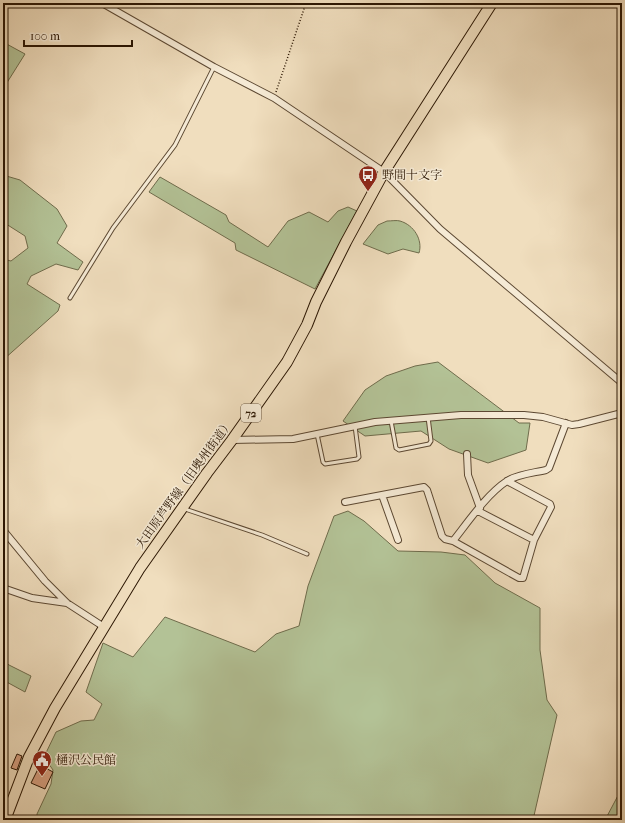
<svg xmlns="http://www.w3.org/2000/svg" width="625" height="823" viewBox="0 0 625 823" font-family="'IM FELL French Canon','Noto Serif JP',serif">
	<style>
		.green { fill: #b3c296; stroke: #6f6c4c }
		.building { fill: #d9a182; stroke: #2b1603 }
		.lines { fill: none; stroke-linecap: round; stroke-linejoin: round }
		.lane-casing { stroke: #5c4832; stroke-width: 5 }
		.street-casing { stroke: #5c4832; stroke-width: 8 }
		.primary-casing { stroke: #2b1603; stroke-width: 12 }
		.path { stroke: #2b1603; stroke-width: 1.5; stroke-dasharray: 1 2; stroke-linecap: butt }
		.lane { stroke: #f5ead5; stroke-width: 3 }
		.street { stroke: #f5ead5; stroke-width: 6 }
		.primary { stroke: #f0debe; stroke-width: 10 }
		.labels { text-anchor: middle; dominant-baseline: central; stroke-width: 3; stroke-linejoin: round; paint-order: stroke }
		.shield { fill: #f5ead5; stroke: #685642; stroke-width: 1 }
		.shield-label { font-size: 11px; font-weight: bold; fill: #2b1603 }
		.poi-label { font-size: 12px; fill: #2b1603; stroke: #f5ead5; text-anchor: start }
		.street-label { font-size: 12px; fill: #2b1603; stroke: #f5ead5 }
	</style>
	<rect width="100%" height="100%" fill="#f0debe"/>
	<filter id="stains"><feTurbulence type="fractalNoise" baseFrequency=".005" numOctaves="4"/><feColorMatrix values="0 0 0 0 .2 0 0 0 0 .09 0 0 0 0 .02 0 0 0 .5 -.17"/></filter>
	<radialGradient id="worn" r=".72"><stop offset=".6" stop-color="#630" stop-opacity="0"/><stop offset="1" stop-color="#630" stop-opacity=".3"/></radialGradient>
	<path class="green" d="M 3,42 L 25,54 L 3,89 Z
		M 3,175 L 20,180 L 57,209 L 67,226 L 57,243 L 83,262 L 78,270 L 56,264 L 31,276 L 27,284 L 60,305 L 58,311 L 3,360 L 3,259 L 11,261 L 28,248 L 25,236 L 3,222 Z
		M 160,177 L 226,215 L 229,222 L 268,247 L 288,221 L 309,212 L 328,222 L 338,211 L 348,207 L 357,211 L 315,289 L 236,250 L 235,243 L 149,192 Z
		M 387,221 C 391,221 397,220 400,221 C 414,225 423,240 419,253 L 403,249 L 388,254 L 363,244 L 378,225 Z
		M 438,362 L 519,423 L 530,423 L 526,450 L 488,463 L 449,449 L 421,431 L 365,436 L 343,421 L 365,390 L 386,376 L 415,366 Z
		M 348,511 L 364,521 L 398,551 L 441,552 L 465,555 L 495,583 L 540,608 L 540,650 L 547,700 L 557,715 L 533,820 L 37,820 L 37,814 L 51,784 L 53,770 L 44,757 L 56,732 L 81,721 L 94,720 L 102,704 L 86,692 L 103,643 L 133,657 L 165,617 L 255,652 L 276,634 L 299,626 L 308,586 L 334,516 Z
		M 3,660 L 9,665 L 31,676 L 25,692 L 3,680 Z
		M 622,788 L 622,820 L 605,820 Z"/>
	<path class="building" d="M 17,754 L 22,756 L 17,770 L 11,768 Z
		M 40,765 L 53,772 L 45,789 L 31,783 Z"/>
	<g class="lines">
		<g class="lane-casing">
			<path id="lane" d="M 70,298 L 113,228 L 175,145 L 214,67
				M 391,421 L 396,448 L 399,450 L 429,444 L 431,441 L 428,417
				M 317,434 L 323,462 L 325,464 L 357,459 L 359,457 L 355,426
				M 185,509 L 262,535 L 307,554"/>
		</g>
		<g class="street-casing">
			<path id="street" d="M 102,3 L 214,67 L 274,98 L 384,172 L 440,229 L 622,383
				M 232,440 L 293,439 L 375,422 L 461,415 L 524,415 L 543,417 L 572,425 L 579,424 L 622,413
				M 467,454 L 468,475 L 480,508
				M 507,481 L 550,504 L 551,507 L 534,540
				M 382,495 L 398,540
				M 345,502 L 424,487 L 427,490 L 442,536 L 445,539 L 453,541 L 519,578 L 523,578 L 534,540 L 478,511
				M 3,530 L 45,581 L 67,603 L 104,627
				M 453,541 C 468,522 487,494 507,481 C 518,474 533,473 546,470 L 549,468 L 566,423
				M 3,588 L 32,598 L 67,603"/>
		</g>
		<g class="primary-casing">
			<path id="primary" d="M 5,820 L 29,757 L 55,708 L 140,568 L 207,473 L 232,440 L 287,362 L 307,325 L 316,302 L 346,242 L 384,172 L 492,3"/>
		</g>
		<path class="path" d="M 276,92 L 306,3"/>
		<use href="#lane" class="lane"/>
		<use href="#street" class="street"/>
		<use href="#primary" class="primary"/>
	</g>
	<defs>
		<g id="bus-pin" transform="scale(1)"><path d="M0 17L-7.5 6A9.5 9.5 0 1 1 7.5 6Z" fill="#8f2418" stroke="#f5ead5"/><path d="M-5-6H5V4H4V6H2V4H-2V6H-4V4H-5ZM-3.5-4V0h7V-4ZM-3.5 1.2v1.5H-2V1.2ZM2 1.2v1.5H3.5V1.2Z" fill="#fff"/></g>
		<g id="civic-pin" transform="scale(1)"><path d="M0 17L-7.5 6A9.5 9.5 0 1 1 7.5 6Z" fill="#8f2418" stroke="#f5ead5"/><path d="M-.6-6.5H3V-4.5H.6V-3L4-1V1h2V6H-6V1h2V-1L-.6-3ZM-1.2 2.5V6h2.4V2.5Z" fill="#fff"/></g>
	</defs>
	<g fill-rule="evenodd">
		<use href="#bus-pin" x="368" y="175"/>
		<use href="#civic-pin" x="42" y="760"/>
	</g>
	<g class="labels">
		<rect class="shield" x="241" y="404" width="20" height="18" rx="3"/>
		<g class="shield-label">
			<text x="251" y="413">72</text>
		</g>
		<g class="poi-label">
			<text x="382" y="175">野間十文字</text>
			<text x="56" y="760">樋沢公民館</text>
		</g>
		<g class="street-label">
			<text transform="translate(184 484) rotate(-54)">大田原芦野線（旧奥州街道）</text>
		</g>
	</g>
	<rect width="625" height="823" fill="none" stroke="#f0debe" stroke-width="16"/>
	<rect x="4" y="4" width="617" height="815" fill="none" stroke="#2b1603" stroke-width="2"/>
	<rect x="8" y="8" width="609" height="807" fill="none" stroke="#2b1603"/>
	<path d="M24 40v6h108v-6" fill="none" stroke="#2b1603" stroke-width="2"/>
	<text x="30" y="40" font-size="12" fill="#2b1603" stroke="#f5ead5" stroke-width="3" paint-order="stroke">100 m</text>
	<rect width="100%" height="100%" filter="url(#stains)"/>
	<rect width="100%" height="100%" fill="url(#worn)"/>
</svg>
